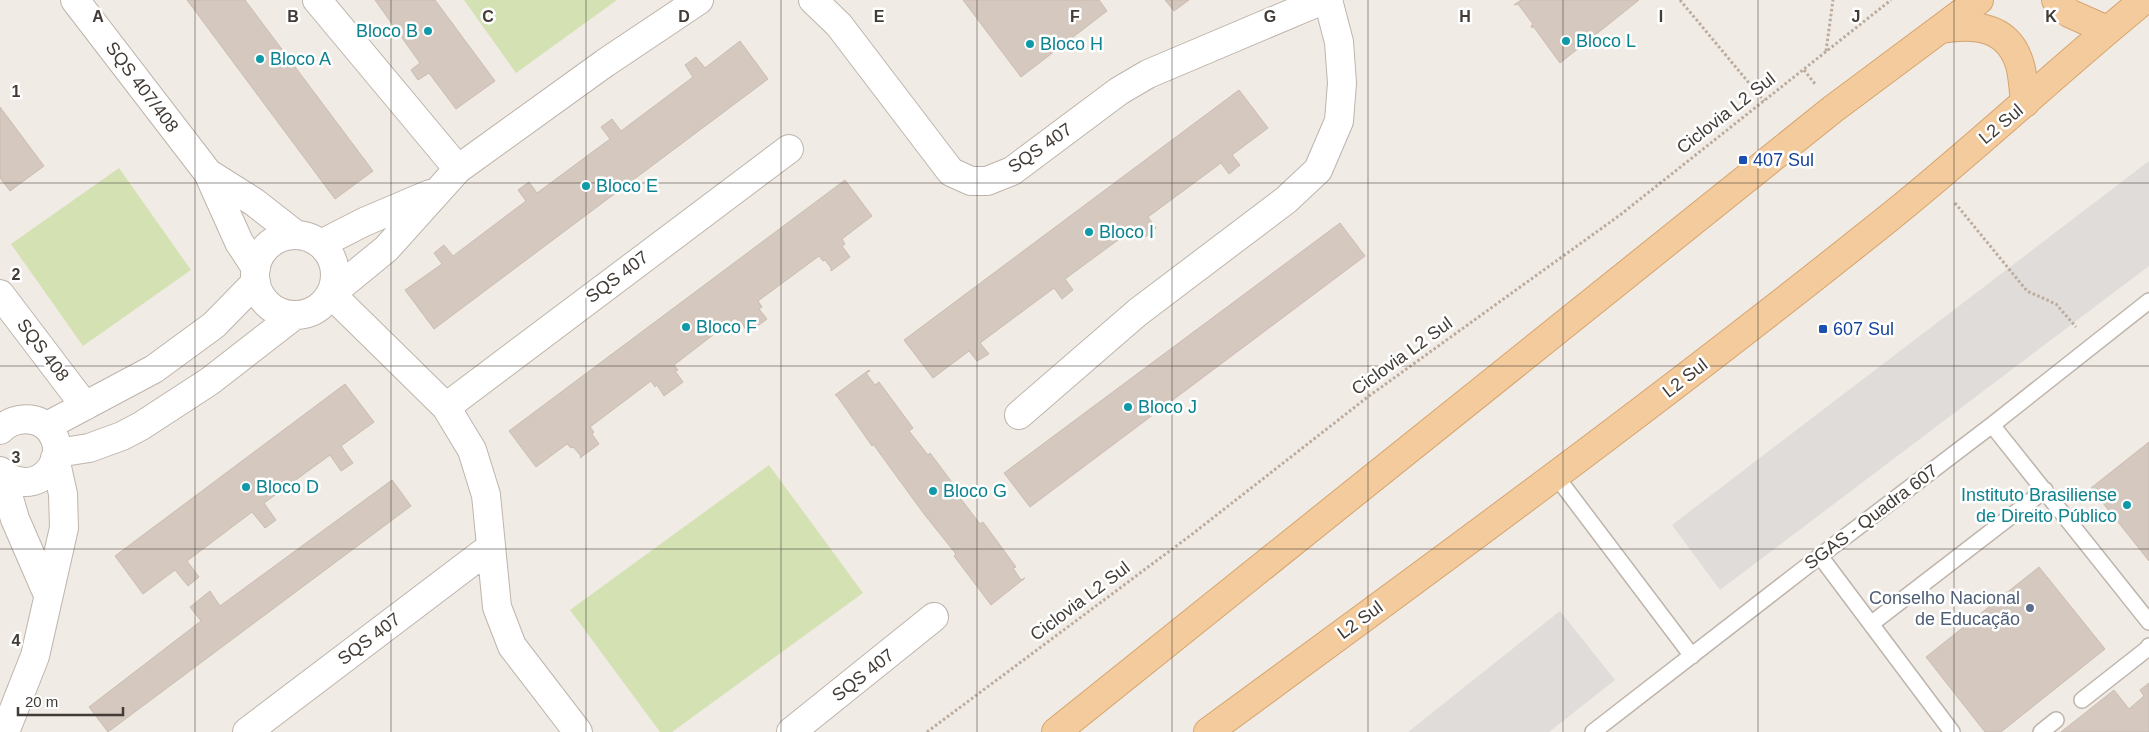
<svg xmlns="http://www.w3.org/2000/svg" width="2149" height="732" viewBox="0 0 2149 732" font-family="Helvetica,sans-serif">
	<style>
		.green { fill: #d4e1b2 }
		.parking { fill: #dfdcda }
		.building { fill: #d4c8bf; stroke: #cbbcb0 }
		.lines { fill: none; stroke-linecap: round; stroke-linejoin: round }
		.service-casing { stroke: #beb4ac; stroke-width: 18 }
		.minor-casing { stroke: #beb4ac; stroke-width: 30 }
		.primary-casing { stroke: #d6a56e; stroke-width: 30 }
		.path { stroke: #bbab9c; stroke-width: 3; stroke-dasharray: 2.5 2.5; stroke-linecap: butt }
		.service { stroke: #fff; stroke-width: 15 }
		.minor { stroke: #fff; stroke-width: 28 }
		.primary { stroke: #f3cb9c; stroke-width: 28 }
		.grid { fill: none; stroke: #423b36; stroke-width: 1; stroke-opacity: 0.55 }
		.culture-dot { fill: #0f9aa8; stroke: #fff; stroke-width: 2 }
		.transit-dot { fill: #1a4fb4; stroke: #fff; stroke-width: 2 }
		.service-dot { fill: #5c6f8a; stroke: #fff; stroke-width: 2 }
		.labels { text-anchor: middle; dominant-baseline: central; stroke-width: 5; stroke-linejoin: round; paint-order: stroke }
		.culture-label { font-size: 18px; fill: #0d838f; stroke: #fff; text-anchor: start }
		.street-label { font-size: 18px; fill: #423b36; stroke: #fff }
		.transit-label { font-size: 18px; fill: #164399; stroke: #fff; text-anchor: start }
		.service-label { font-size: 18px; fill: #4e5e75; stroke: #fff; text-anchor: end }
		.grid-label { font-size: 16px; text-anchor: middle; font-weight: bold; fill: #423b36; stroke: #fff; stroke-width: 5; stroke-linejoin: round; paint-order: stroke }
	</style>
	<rect width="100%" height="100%" fill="#f1ebe5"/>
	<path class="green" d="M 464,0 L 617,0 L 516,73 Z
		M 119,168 L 191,270 L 83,346 L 11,244 Z
		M 769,465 L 863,593 L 672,732 L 660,732 L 570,610 Z"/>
	<path class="parking" d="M 2149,161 L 2149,266 L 1720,590 L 1672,525 Z
		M 1560,611 L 1615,680 L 1549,732 L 1408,732 Z"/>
	<path class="building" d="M 187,0 L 245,0 L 373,171 L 335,199 Z
		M 375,0 L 435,0 L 495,81 L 456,109 L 429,73 L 418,80 L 411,70 L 420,63 Z
		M 963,0 L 1099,0 L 1107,11 L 1021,77 Z
		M 1165,0 L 1189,0 L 1174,11 Z
		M 1521,0 L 1639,0 L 1560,63 L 1533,26 L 1532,28 L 1531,26 L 1533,24 L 1518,4 L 1514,5 Z
		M 740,41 L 768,79 L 434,329 L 405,290 L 442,264 L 434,253 L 444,245 L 453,256 L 526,201 L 518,190 L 529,182 L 537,193 L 610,139 L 601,127 L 612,119 L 621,131 L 693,77 L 685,65 L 696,57 L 705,68 Z
		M 1239,90 L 1268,128 L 1232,155 L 1240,165 L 1229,174 L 1221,163 L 1148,217 L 1156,228 L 1145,237 L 1137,226 L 1065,279 L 1073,290 L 1062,299 L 1054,288 L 980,343 L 989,354 L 977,361 L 969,351 L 933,378 L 904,340 Z
		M 0,107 L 44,166 L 10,191 L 0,178 Z
		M 845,180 L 872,216 L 842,239 L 845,244 L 842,246 L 850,257 L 831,271 L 831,268 L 825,260 L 823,261 L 819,256 L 758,301 L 762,307 L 759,309 L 767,319 L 748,333 L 741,322 L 739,323 L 735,318 L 674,365 L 678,370 L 675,371 L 683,382 L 664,396 L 657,385 L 655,387 L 651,381 L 590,427 L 594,432 L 592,434 L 599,444 L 580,458 L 581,456 L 573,447 L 571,448 L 567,444 L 536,467 L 509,431 Z
		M 1340,223 L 1365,256 L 1030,507 L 1004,473 Z
		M 869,370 L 870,371 L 866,373 L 875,385 L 879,382 L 913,428 L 909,431 L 928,455 L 930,453 L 963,497 L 961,499 L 980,524 L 983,522 L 1016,567 L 1013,568 L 1021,580 L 1025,578 L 991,605 L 954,556 L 956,554 L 924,514 L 873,444 L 872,446 L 837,396 L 835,395 Z
		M 345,384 L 374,422 L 341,446 L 353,463 L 341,471 L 330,455 L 264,503 L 276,520 L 265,528 L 252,512 L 187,561 L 199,577 L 188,586 L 175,570 L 143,594 L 115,556 Z
		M 2149,442 L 2149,561 L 2091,488 Z
		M 392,480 L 411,506 L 108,732 L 89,707 L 201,621 L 190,607 L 210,591 L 220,606 Z
		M 2039,567 L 2105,649 L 2001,732 L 1985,732 L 1926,657 Z
		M 2149,683 L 2149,732 L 2061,732 L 2114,690 L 2129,709 L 2144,696 L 2140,690 Z"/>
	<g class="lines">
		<g class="service-casing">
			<path id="service" d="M 1992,425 L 2149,622
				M 1556,476 L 1692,656
				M 1820,556 L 1952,732
				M 1871,624 L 2045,490
				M 2082,700 L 2147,649 L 2149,646
				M 1593,732 L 1820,556 L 1992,425 L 2149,301
				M 2041,732 L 2056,720"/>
		</g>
		<g class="minor-casing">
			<path id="minor" d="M 75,0 L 208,173 L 239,242 L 256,268
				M 317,0 L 458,169
				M 699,0 L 605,63 L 458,169 L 386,249 L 331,294 L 446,407 L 789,149
				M 813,0 L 839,25 L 951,172 L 971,181 L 987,181 L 1012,171 L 1119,91 L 1148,74 L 1323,0
				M 208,173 L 254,202 L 295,234
				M255 275a40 40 0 1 1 80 0a40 40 0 1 1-80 0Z
				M 321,244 L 364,222 L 430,194
				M 0,294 L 85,406
				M 446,407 L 472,450 L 486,495 L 497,607 L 512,646 L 578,732
				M 1019,415 L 1138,312 L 1286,200 L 1318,170 L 1339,121 L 1342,83 L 1339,42 L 1328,0
				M 47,426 L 154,369 L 214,325 L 256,282
				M 0,430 C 16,414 46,415 55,439 C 63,459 46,483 24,482 C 15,481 5,478 0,471
				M 57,453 L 89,448 L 122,436 L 141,426 L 210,381 L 295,315
				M 2,474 L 15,519 L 48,595
				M 5,732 L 35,656 L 64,528 L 63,494 L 55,458
				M 247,732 L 491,547
				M 791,732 L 934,617"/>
		</g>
		<g class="primary-casing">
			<path id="primary" d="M 2056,0 L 2069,13 L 2107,30
				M 1941,29 C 1977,23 2011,27 2021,69 C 2023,80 2024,92 2025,103
				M 1056,732 L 1833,109 L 1979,0
				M 1208,732 C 1436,565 1664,398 1885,221 C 1974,150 2056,72 2144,0"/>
		</g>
		<path class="path" d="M 1680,0 L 1764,101
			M 1826,51 L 1833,0
			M 1804,70 L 1815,84
			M 1955,203 L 2027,291 L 2056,304 L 2076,327
			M 927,732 L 1191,535 L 1369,396 L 1620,215 L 1891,0"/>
		<use href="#service" class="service"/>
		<use href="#minor" class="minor"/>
		<use href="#primary" class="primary"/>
	</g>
	<path class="grid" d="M 195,0 L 195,732M 391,0 L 391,732M 586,0 L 586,732M 781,0 L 781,732M 977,0 L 977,732M 1172,0 L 1172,732M 1368,0 L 1368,732M 1563,0 L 1563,732M 1758,0 L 1758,732M 1954,0 L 1954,732M 0,183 L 2149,183M 0,366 L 2149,366M 0,549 L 2149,549"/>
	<g class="culture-dot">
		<circle cx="428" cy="31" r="5"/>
		<circle cx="1566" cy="41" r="5"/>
		<circle cx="1030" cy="44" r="5"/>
		<circle cx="260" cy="59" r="5"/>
		<circle cx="586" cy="186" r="5"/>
		<circle cx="1089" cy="232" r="5"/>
		<circle cx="686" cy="327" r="5"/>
		<circle cx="1128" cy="407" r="5"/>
		<circle cx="246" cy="487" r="5"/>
		<circle cx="933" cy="491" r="5"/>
		<circle cx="2127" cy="505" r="5"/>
	</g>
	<g class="transit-dot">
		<rect x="1738" y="155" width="10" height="10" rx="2.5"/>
		<rect x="1818" y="324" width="10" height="10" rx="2.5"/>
	</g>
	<circle class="service-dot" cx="2030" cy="608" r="5"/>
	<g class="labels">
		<g class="culture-label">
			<text x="418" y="31" text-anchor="end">Bloco B</text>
			<text x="1576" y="41">Bloco L</text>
			<text x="1040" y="44">Bloco H</text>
			<text x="270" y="59">Bloco A</text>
			<text x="596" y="186">Bloco E</text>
			<text x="1099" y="232">Bloco I</text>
			<text x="696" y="327">Bloco F</text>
			<text x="1138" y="407">Bloco J</text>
			<text x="256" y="487">Bloco D</text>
			<text x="943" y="491">Bloco G</text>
			<text x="2117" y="495" text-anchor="end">Instituto Brasiliense<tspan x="2117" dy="21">de Direito Público</tspan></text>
		</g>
		<g class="street-label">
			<text transform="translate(142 87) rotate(53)">SQS 407/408</text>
			<text transform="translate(1726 113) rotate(-38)">Ciclovia L2 Sul</text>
			<text transform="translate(2001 124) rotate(-40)">L2 Sul</text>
			<text transform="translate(1040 148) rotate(-35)">SQS 407</text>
			<text transform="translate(617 277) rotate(-37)">SQS 407</text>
			<text transform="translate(43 350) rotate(53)">SQS 408</text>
			<text transform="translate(1402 356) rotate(-36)">Ciclovia L2 Sul</text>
			<text transform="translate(1685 378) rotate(-38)">L2 Sul</text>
			<text transform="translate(1871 517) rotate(-37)">SGAS - Quadra 607</text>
			<text transform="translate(1080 601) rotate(-37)">Ciclovia L2 Sul</text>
			<text transform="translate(1360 620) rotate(-36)">L2 Sul</text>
			<text transform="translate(369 639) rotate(-37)">SQS 407</text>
			<text transform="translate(863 675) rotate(-38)">SQS 407</text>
		</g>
		<g class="transit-label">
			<text x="1753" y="160">407 Sul</text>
			<text x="1833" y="329">607 Sul</text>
		</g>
		<g class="service-label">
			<text x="2020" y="598">Conselho Nacional<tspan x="2020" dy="21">de Educação</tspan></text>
		</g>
	</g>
	<g class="grid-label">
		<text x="98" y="22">A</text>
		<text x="293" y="22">B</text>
		<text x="488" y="22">C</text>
		<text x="684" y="22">D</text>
		<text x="879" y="22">E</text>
		<text x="1075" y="22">F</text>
		<text x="1270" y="22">G</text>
		<text x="1465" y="22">H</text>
		<text x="1661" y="22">I</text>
		<text x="1856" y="22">J</text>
		<text x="2051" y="22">K</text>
		<text x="16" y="97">1</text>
		<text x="16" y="280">2</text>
		<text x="16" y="463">3</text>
		<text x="16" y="646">4</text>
	</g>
	<path d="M18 707v8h105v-8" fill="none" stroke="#423b36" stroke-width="2.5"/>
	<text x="25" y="707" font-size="15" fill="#423b36" stroke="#ffffff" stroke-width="4" paint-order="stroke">20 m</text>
</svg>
